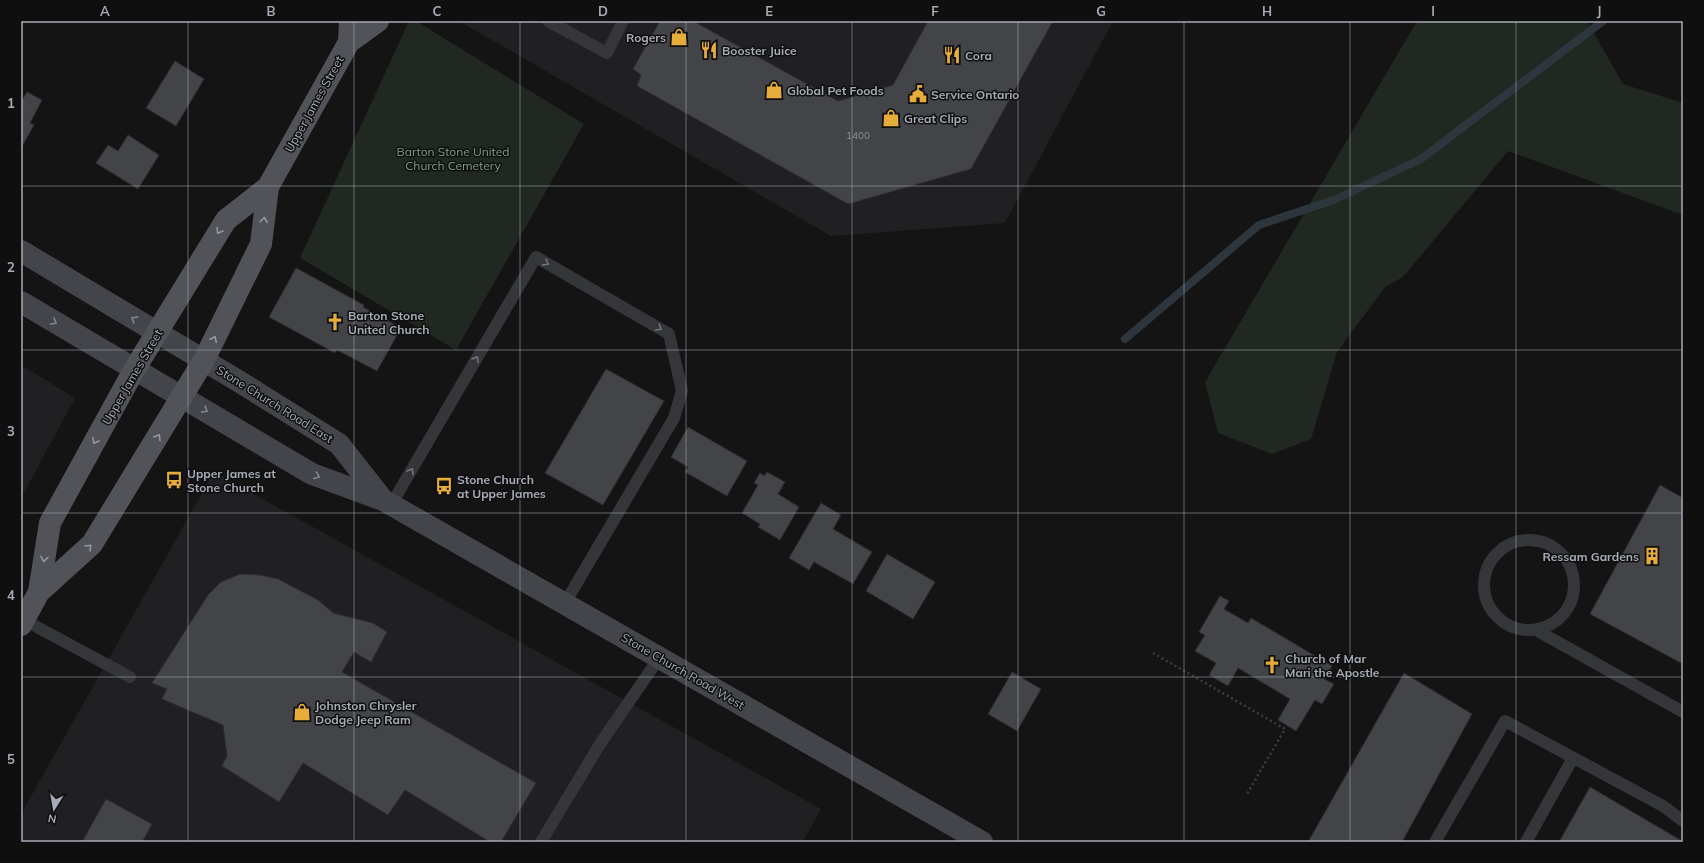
<svg xmlns="http://www.w3.org/2000/svg" width="1704" height="863" viewBox="0 0 1704 863" font-family="Mulish,sans-serif">
	<style>
		.built { fill: #202022 }
		.green { fill: #202821 }
		.lines { fill: none; stroke-linecap: round; stroke-linejoin: round }
		.stream { stroke: #2e363d; stroke-width: 8 }
		.building { fill: #434448; stroke: #2e2e31 }
		.path { stroke: #3b3d41; stroke-width: 2.5; stroke-dasharray: 2 3; stroke-linecap: butt }
		.service { stroke: #35363a; stroke-width: 12 }
		.secondary { stroke: #43454a; stroke-width: 22 }
		.primary { stroke: #515359; stroke-width: 22 }
		.oneway { stroke: #9599a3 }
		.oneway2 { stroke: #73767e }
		.oneway3 { stroke: #838790 }
		.grid { fill: none; stroke: #a6abb5; stroke-width: 1; stroke-opacity: 0.55 }
		.labels { text-anchor: middle; dominant-baseline: central; stroke-width: 3; stroke-linejoin: round; paint-order: stroke }
		.number-label { font-size: 10px; fill: #8d919a }
		.poi-label { font-size: 12px; font-weight: bold; fill: #a6abb5; stroke: #0f0f10; text-anchor: start }
		.street-label { font-size: 12px; fill: #a6abb5; stroke: #0f0f10 }
		.park-label { font-size: 12px; fill: #7e9f80; stroke: #0f0f10 }
		.neatline { fill: none; stroke: #a6abb5; stroke-width: 1.5 }
		.grid-label { font-size: 13px; text-anchor: middle; font-weight: bold; fill: #a6abb5 }
	</style>
	<rect width="100%" height="100%" fill="#141415"/>
	<path class="built" d="M 459,21 L 1113,21 L 1005,223 L 831,236 Z
		M 21,365 L 75,398 L 21,498 Z
		M 214,472 L 821,809 L 803,842 L 21,842 L 21,814 Z"/>
	<path class="green" d="M 409,21 L 416,21 L 584,124 L 456,350 L 300,258 Z
		M 1417,21 L 1587,21 L 1623,84 L 1683,103 L 1683,215 L 1508,151 L 1403,277 L 1385,287 L 1337,352 L 1311,439 L 1272,454 L 1218,433 L 1205,382 Z"/>
	<g class="lines">
		<path class="stream" d="M 1125,339 L 1259,225 L 1334,200 L 1421,159 L 1603,21"/>
	</g>
	<path class="building" d="M 660,21 L 693,21 L 838,101 L 893,85 L 928,21 L 1053,21 L 971,169 L 848,204 L 637,86 L 641,75 L 633,69 Z
		M 175,61 L 204,79 L 176,126 L 146,108 Z
		M 27,92 L 42,100 L 30,123 L 34,125 L 21,148 L 21,102 Z
		M 128,135 L 159,155 L 138,189 L 96,163 L 108,145 L 118,151 Z
		M 296,268 L 364,305 L 363,307 L 401,328 L 377,371 L 337,350 L 335,353 L 269,317 Z
		M 606,369 L 664,401 L 603,505 L 545,473 Z
		M 688,427 L 747,461 L 727,496 L 685,472 L 688,467 L 671,457 Z
		M 767,472 L 785,482 L 778,494 L 799,507 L 780,540 L 758,527 L 760,524 L 742,513 L 758,485 L 754,483 L 760,473 L 764,476 Z
		M 1660,485 L 1683,498 L 1683,664 L 1590,614 Z
		M 821,503 L 841,515 L 833,529 L 872,552 L 853,584 L 814,562 L 809,570 L 789,558 Z
		M 887,554 L 935,582 L 913,619 L 866,591 Z
		M 240,574 L 260,575 L 278,579 L 318,600 L 333,613 L 373,623 L 387,632 L 371,662 L 354,652 L 342,672 L 536,783 L 501,842 L 490,842 L 405,790 L 388,815 L 303,763 L 279,802 L 222,766 L 227,756 L 223,725 L 162,699 L 167,689 L 152,683 L 208,595 L 221,582 Z
		M 1220,596 L 1229,601 L 1224,609 L 1248,623 L 1251,618 L 1332,666 L 1324,679 L 1334,684 L 1322,704 L 1315,700 L 1296,731 L 1278,720 L 1290,699 L 1238,668 L 1228,686 L 1209,675 L 1216,663 L 1195,651 L 1205,635 L 1199,632 Z
		M 1012,672 L 1041,689 L 1017,731 L 988,714 Z
		M 1404,673 L 1472,714 L 1402,842 L 1308,842 Z
		M 1590,787 L 1682,841 L 1681,842 L 1559,842 Z
		M 106,799 L 152,824 L 142,842 L 82,842 Z"/>
	<g class="lines">
		<path class="path" d="M 1153,653 L 1285,729 L 1247,794"/>
		<path class="service" d="M 548,21 L 607,53 L 623,21
			M 391,505 L 536,257 L 669,334 L 682,391 L 674,418 L 565,603
			M1484 585a45 45 0 1 1 90 0a45 45 0 1 1-90 0Z
			M 24,620 L 130,677
			M 1536,630 L 1683,712
			M 541,842 L 600,744 L 659,658
			M 1435,842 L 1505,721 L 1663,806 L 1683,821
			M 1526,842 L 1573,758"/>
		<path class="secondary" d="M 21,251 L 240,382 L 339,444 L 383,500
			M 21,302 L 312,474 L 383,500 L 982,842"/>
		<path class="primary" d="M 349,42 L 378,21
			M 39,592 L 92,544 L 204,360 L 261,244 L 268,187 L 349,42 L 350,21
			M 21,625 L 39,592 L 50,523 L 134,370 L 226,220 L 268,187"/>
	</g>
	<defs><path id="oneway-chevron" d="M-2-3.5L2.5 0L-2 3.5" fill="none" stroke-width="1.6" stroke-linecap="round" stroke-linejoin="round"/></defs>
	<g class="oneway">
		<use href="#oneway-chevron" transform="translate(264 220) rotate(-83)"/>
		<use href="#oneway-chevron" transform="translate(219 231) rotate(121)"/>
		<use href="#oneway-chevron" transform="translate(214 339) rotate(-64)"/>
		<use href="#oneway-chevron" transform="translate(158 437) rotate(-59)"/>
		<use href="#oneway-chevron" transform="translate(95 441) rotate(119)"/>
		<use href="#oneway-chevron" transform="translate(89 547) rotate(-45)"/>
		<use href="#oneway-chevron" transform="translate(44 559) rotate(99)"/>
	</g>
	<g class="oneway2">
		<use href="#oneway-chevron" transform="translate(546 263) rotate(30)"/>
		<use href="#oneway-chevron" transform="translate(659 328) rotate(30)"/>
		<use href="#oneway-chevron" transform="translate(476 359) rotate(-60)"/>
		<use href="#oneway-chevron" transform="translate(411 471) rotate(-60)"/>
	</g>
	<g class="oneway3">
		<use href="#oneway-chevron" transform="translate(134 319) rotate(-148)"/>
		<use href="#oneway-chevron" transform="translate(54 322) rotate(31)"/>
		<use href="#oneway-chevron" transform="translate(205 410) rotate(30)"/>
		<use href="#oneway-chevron" transform="translate(317 476) rotate(21)"/>
	</g>
	<path class="grid" d="M 188,21 L 188,842M 354,21 L 354,842M 520,21 L 520,842M 686,21 L 686,842M 852,21 L 852,842M 1018,21 L 1018,842M 1184,21 L 1184,842M 1350,21 L 1350,842M 1516,21 L 1516,842M 21,186 L 1683,186M 21,350 L 1683,350M 21,513 L 1683,513M 21,677 L 1683,677"/>
	<defs>
		<g id="shop-bare" transform="scale(1.38)"><path d="M-5-2.5h2.3a2.7 3.5 0 0 1 5.4 0H5L5.5 6h-11ZM-1.5-2.5h3a1.5 2.3 0 0 0-3 0Z" fill="#e7ad3b" stroke="#0f0f10" stroke-width="2.5" paint-order="stroke"/></g>
		<g id="restaurant-bare" transform="scale(1.38)"><path d="M-5-6h1v4h1v-4h1v4h1v-4h1v5L-1.5 .5V6h-2V.5L-5-1ZM5-6V6H3V1.5H1.5Q1.5-4 5-6Z" fill="#e7ad3b" stroke="#0f0f10" stroke-width="2.5" paint-order="stroke"/></g>
		<g id="civic-bare" transform="scale(1.38)"><path d="M-.6-6.5H3V-4.5H.6V-3L4-1V1h2V6H-6V1h2V-1L-.6-3ZM-1.2 2.5V6h2.4V2.5Z" fill="#e7ad3b" stroke="#0f0f10" stroke-width="2.5" paint-order="stroke"/></g>
		<g id="church-bare" transform="scale(1.38)"><path d="M-1.2-6h2.4v3.5h3.3v2.4h-3.3V6h-2.4V-.1h-3.3v-2.4h3.3Z" fill="#e7ad3b" stroke="#0f0f10" stroke-width="2.5" paint-order="stroke"/></g>
		<g id="bus-bare" transform="scale(1.38)"><path d="M-5-6H5V4H4V6H2V4H-2V6H-4V4H-5ZM-3.5-4V0h7V-4ZM-3.5 1.2v1.5H-2V1.2ZM2 1.2v1.5H3.5V1.2Z" fill="#e7ad3b" stroke="#0f0f10" stroke-width="2.5" paint-order="stroke"/></g>
		<g id="building-bare" transform="scale(1.38)"><path d="M-4-6H4V6H1V3H-1V6H-4ZM-2.5-4.3h1.7v1.8h-1.7ZM.8-4.3h1.7v1.8H.8ZM-2.5-1h1.7V.8h-1.7ZM.8-1h1.7V.8H.8Z" fill="#e7ad3b" stroke="#0f0f10" stroke-width="2.5" paint-order="stroke"/></g>
	</defs>
	<g fill-rule="evenodd">
		<use href="#shop-bare" x="679" y="37"/>
		<use href="#restaurant-bare" x="709" y="50"/>
		<use href="#restaurant-bare" x="952" y="55"/>
		<use href="#shop-bare" x="774" y="90"/>
		<use href="#civic-bare" x="918" y="94"/>
		<use href="#shop-bare" x="891" y="118"/>
		<use href="#church-bare" x="335" y="322"/>
		<use href="#bus-bare" x="174" y="480"/>
		<use href="#bus-bare" x="444" y="486"/>
		<use href="#building-bare" x="1652" y="556"/>
		<use href="#church-bare" x="1272" y="665"/>
		<use href="#shop-bare" x="302" y="712"/>
	</g>
	<g class="labels">
		<g class="number-label">
			<text x="858" y="135">1400</text>
		</g>
		<g class="poi-label">
			<text x="666" y="37" text-anchor="end">Rogers</text>
			<text x="722" y="50">Booster Juice</text>
			<text x="965" y="55">Cora</text>
			<text x="787" y="90">Global Pet Foods</text>
			<text x="931" y="94">Service Ontario</text>
			<text x="904" y="118">Great Clips</text>
			<text x="348" y="315">Barton Stone<tspan x="348" dy="14">United Church</tspan></text>
			<text x="187" y="473">Upper James at<tspan x="187" dy="14">Stone Church</tspan></text>
			<text x="457" y="479">Stone Church<tspan x="457" dy="14">at Upper James</tspan></text>
			<text x="1639" y="556" text-anchor="end">Ressam Gardens</text>
			<text x="1285" y="658">Church of Mar<tspan x="1285" dy="14">Mari the Apostle</tspan></text>
			<text x="315" y="705">Johnston Chrysler<tspan x="315" dy="14">Dodge Jeep Ram</tspan></text>
		</g>
		<g class="street-label">
			<text transform="translate(314 104) rotate(-61)">Upper James Street</text>
			<text transform="translate(132 377) rotate(-60)">Upper James Street</text>
			<text transform="translate(275 404) rotate(32)">Stone Church Road East</text>
			<text transform="translate(683 671) rotate(30)">Stone Church Road West</text>
		</g>
		<g class="park-label">
			<text x="453" y="151">Barton Stone United<tspan x="453" dy="14">Church Cemetery</tspan></text>
		</g>
	</g>
	<rect width="1704" height="863" fill="none" stroke="#0f0f10" stroke-width="44"/>
	<g transform="translate(54 809) rotate(191)" stroke="#0f0f10" stroke-width="3" paint-order="stroke">
	<path d="M0-3L7 15L0 10L-7 15Z" fill="#a6abb5"/>
	<text y="-6" font-size="11" font-weight="bold" text-anchor="middle" fill="#a6abb5">N</text>
	</g>
	<rect x="22" y="22" width="1660" height="819" class="neatline"/>
	<g class="grid-label">
		<text x="105" y="16">A</text>
		<text x="271" y="16">B</text>
		<text x="437" y="16">C</text>
		<text x="603" y="16">D</text>
		<text x="769" y="16">E</text>
		<text x="935" y="16">F</text>
		<text x="1101" y="16">G</text>
		<text x="1267" y="16">H</text>
		<text x="1433" y="16">I</text>
		<text x="1599" y="16">J</text>
		<text x="11" y="108">1</text>
		<text x="11" y="272">2</text>
		<text x="11" y="436">3</text>
		<text x="11" y="600">4</text>
		<text x="11" y="764">5</text>
	</g>
</svg>
